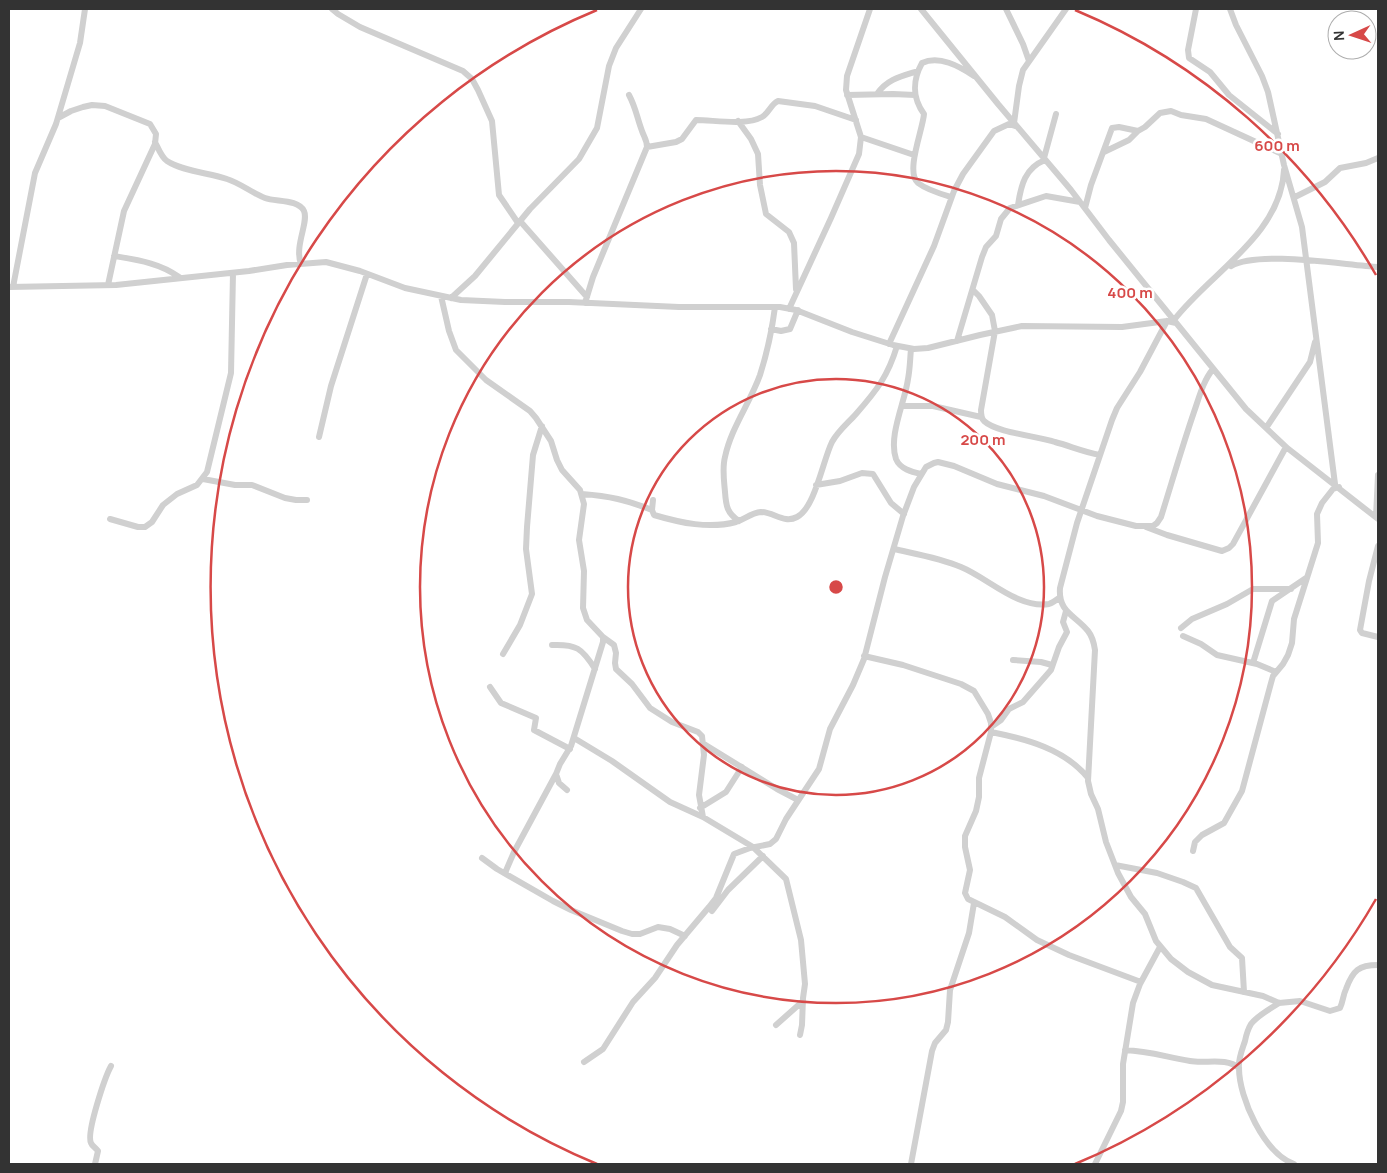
<svg xmlns="http://www.w3.org/2000/svg" width="1387" height="1173" viewBox="0 0 1387 1173" font-family="Manrope,sans-serif">
	<style>
		.lines { fill: none; stroke-linecap: round; stroke-linejoin: round }
		.street { stroke: #d0d0d0; stroke-width: 6 }
		.ring { fill: none; stroke: #d74948; stroke-width: 2.5 }
		.centre { fill: #d74948; stroke: #fff; stroke-width: 2.5 }
		.ring-label { font-size: 15px; text-anchor: middle; font-weight: bold; fill: #d74948; stroke: #fff; stroke-width: 5; stroke-linejoin: round; paint-order: stroke }
	</style>
	<rect width="100%" height="100%" fill="#fff"/>
	<g class="lines">
		<path class="street" d="M 332,9 L 338,14 L 360,27 L 463,71 L 472,79 L 478,90 L 492,121 L 499,195 L 518,223
			M 921,9 L 998,104 L 1071,190 L 1109,240 L 1246,409 L 1286,447 L 1378,519
			M 1006,9 L 1023,44 L 1029,61
			M 1196,9 L 1188,50 L 1189,58 L 1210,72 L 1229,95 L 1278,134
			M 1230,9 L 1236,25 L 1262,76 L 1268,92 L 1284,165 L 1302,227 L 1335,484
			M 877,94 C 887,79 902,76 918,71
			M 847,95 L 893,94 L 915,95
			M 58,118 L 71,111 L 83,107 L 92,105 L 105,106 L 150,124 L 156,134 L 155,144 L 124,211 L 108,285
			M 738,121 L 751,139 L 758,154 L 760,185 L 766,214 L 789,232 L 794,243 L 796,289
			M 1014,123 L 1019,86 L 1023,70 L 1066,9
			M 861,137 L 914,155
			M 155,142 C 158,148 162,158 167,161 C 182,171 209,173 227,179 C 240,183 252,193 265,198 C 276,202 298,199 304,211 C 309,222 294,246 301,264
			M 647,147 L 676,142 L 682,139 L 696,120 C 714,120 746,126 762,117 C 769,113 771,104 778,101 L 815,106 L 856,120
			M 1104,152 L 1129,140 L 1138,131
			M 1044,158 L 1056,114
			M 951,197 C 941,194 927,190 918,183 C 905,172 923,129 924,114 C 913,99 912,81 922,63 C 939,55 959,66 974,76
			M 1295,197 L 1325,182 L 1340,168 L 1366,163 L 1378,158
			M 1018,205 C 1021,185 1025,168 1045,160
			M 1085,208 L 1091,185 L 1112,128 L 1119,127 L 1138,131 L 1145,127 L 1160,113 L 1171,111 L 1181,115 L 1206,119 L 1282,154
			M 520,221 L 587,297
			M 114,256 C 138,260 160,263 179,277
			M 1231,266 C 1260,250 1343,265 1378,267
			M 9,287 L 116,285 L 249,271 L 287,265 L 326,262 L 360,271 L 405,288 L 461,300 L 505,302 L 569,302 L 679,307 L 780,307 L 796,310 L 852,332 L 893,345 L 914,349 L 928,348 L 980,335 L 1022,326 L 1122,327 L 1167,321 L 1176,323
			M 13,287 L 35,173 L 56,124 L 80,43 L 85,9
			M 973,290 L 979,296 L 992,315 L 995,331 L 981,410 C 981,414 981,418 984,421 C 997,433 1038,436 1055,442 C 1070,446 1084,452 1100,455
			M 441,296 L 449,331 L 456,350 L 486,380 L 530,411 L 536,418 L 551,441 L 557,460 L 562,470 L 580,490 L 584,504 L 579,540 L 584,571 L 583,608 L 587,620 L 603,637 L 603,642 L 571,746 L 560,764 L 556,774 L 559,783 L 567,790
			M 451,298 L 475,276 L 530,209 L 579,159 L 597,128 L 609,66 L 616,48 L 641,9
			M 585,303 L 593,277 L 647,147 C 647,140 644,137 642,131 C 637,118 636,108 629,95
			M 789,309 L 831,218 L 859,154 L 861,137 L 846,90 L 847,76 L 870,9
			M 1174,320 C 1210,273 1281,235 1284,170
			M 1167,321 L 1140,372 L 1117,408 L 1112,420 L 1077,523 L 1060,588 C 1058,612 1075,615 1088,631 C 1092,636 1094,643 1095,650 L 1088,781 L 1091,794 L 1098,809 L 1106,842 L 1118,873 L 1131,897 L 1145,914 L 1156,941 L 1171,959 L 1188,972 L 1212,985 L 1263,996 L 1279,1003 L 1300,1001 L 1330,1011 L 1340,1008 C 1343,1002 1343,995 1346,989 C 1353,970 1359,965 1378,965
			M 771,329 L 781,331 L 790,329 L 798,310
			M 957,341 L 982,257 L 986,247 L 996,236 L 1001,219 L 1010,208 L 1046,196 L 1080,202
			M 889,344 L 934,246 L 954,191 L 963,174 L 994,131 L 1009,124 L 1015,126
			M 911,349 C 910,359 910,369 908,379 C 905,402 888,436 896,459 C 900,469 912,472 921,474
			M 902,406 L 933,406 L 981,417
			M 1266,428 L 1310,362 L 1315,342
			M 319,437 L 331,386 L 367,274
			M 203,479 L 235,485 L 252,485 L 285,498 L 296,500 L 307,500
			M 816,485 L 840,481 L 862,473 L 873,474 L 891,503 L 904,514
			M 582,494 C 610,496 626,500 652,510
			M 653,500 L 652,510 L 654,515 C 681,523 709,529 736,522 C 745,519 751,513 761,512 C 774,512 784,524 797,517 C 815,508 823,460 832,442 C 838,431 848,423 856,414 C 877,390 888,376 897,346
			M 1376,517 L 1378,475
			M 110,519 L 138,527 L 145,527 L 152,522 L 163,505 L 177,494 L 197,485 L 207,472 L 231,373 L 233,273
			M 739,521 C 727,513 726,506 725,492 C 724,480 722,468 725,457 C 731,428 750,403 760,375 C 767,353 772,330 775,307
			M 1146,527 L 1167,535 L 1222,551 L 1229,548 L 1233,544 L 1286,447
			M 1378,546 L 1369,581 L 1360,630 L 1362,633 L 1378,637
			M 894,549 C 916,554 940,558 961,567 C 988,578 1018,609 1049,604 C 1052,603 1056,600 1059,598
			M 1181,628 L 1192,619 L 1227,604 L 1253,589 L 1291,589
			M 1183,636 L 1201,644 L 1217,655 L 1257,664 L 1276,672
			M 603,637 L 614,645 L 616,653 L 615,663 L 616,669 L 632,684 L 650,708 L 672,722 L 698,732 L 702,736 L 704,755 L 699,795 L 703,817
			M 552,645 C 576,644 582,648 595,669
			M 503,654 L 520,625 L 532,594 L 526,549 L 527,527 L 533,455 L 542,426
			M 864,656 L 903,665 L 961,684 L 974,691 L 988,714 L 991,723 L 991,732 L 979,778 L 979,797 L 976,811 L 965,836 L 965,847 L 970,870 L 965,893 L 968,899 L 1005,917 L 1037,940 L 1069,955 L 1141,982
			M 1013,660 L 1041,662 L 1052,665
			M 1253,663 L 1272,601 L 1306,578
			M 490,687 L 501,703 L 536,718 L 534,730 L 570,749
			M 991,727 L 1001,720 L 1009,709 L 1023,702 L 1051,670 L 1059,647 L 1067,632 L 1063,622 L 1066,611
			M 991,732 C 1026,739 1065,749 1088,778
			M 574,738 L 612,761 L 670,802 L 703,817 L 753,847 L 786,879 L 801,940 L 805,984 L 803,998 L 802,1025 L 800,1035
			M 704,744 L 777,789 L 798,800
			M 700,808 L 726,792 L 742,767
			M 1193,851 L 1195,842 L 1202,835 L 1224,823 L 1242,791 L 1271,683 L 1273,676 L 1283,664 L 1288,655 L 1292,643 L 1294,619 L 1318,543 L 1317,514 L 1322,503 L 1333,489 L 1339,487
			M 482,858 L 497,869 L 553,901 L 571,910 L 622,931 L 632,934 L 640,934 L 658,927 L 670,929 L 685,936
			M 1115,865 L 1157,873 L 1183,882 L 1196,888 L 1230,947 L 1242,958 L 1244,992
			M 505,873 L 514,852 L 556,774
			M 712,911 L 728,890 L 763,856
			M 1279,1003 C 1270,1009 1258,1015 1251,1024 C 1248,1029 1246,1036 1245,1041 C 1242,1050 1238,1059 1239,1068 C 1239,1098 1264,1153 1294,1164
			M 776,1025 L 803,1001
			M 1125,1050 C 1149,1051 1166,1057 1190,1061 C 1205,1064 1226,1057 1239,1068
			M 584,1062 L 603,1049 L 633,1002 L 655,978 L 677,945 L 709,907 L 716,898 L 734,854 L 750,848 L 770,844 L 776,839 L 786,819 L 819,769 L 830,729 L 853,685 L 864,659 L 885,577 L 903,516 L 914,487 L 926,467 L 934,463 L 938,462 L 954,466 L 997,484 L 1044,496 L 1097,516 L 1136,526 L 1153,526 L 1157,523 L 1161,517 C 1172,482 1182,447 1194,412 C 1199,398 1203,381 1213,369
			M 95,1164 L 98,1151 C 96,1148 92,1146 91,1143 C 86,1133 105,1077 111,1066
			M 911,1164 L 932,1051 L 935,1043 L 946,1030 L 948,1022 L 950,990 L 969,933 L 974,903
			M 1095,1164 L 1121,1111 L 1123,1102 L 1123,1064 L 1133,1003 L 1140,984 L 1160,947"/>
	</g>
	<g class="ring">
		<circle cx="836" cy="587" r="208"/>
		<circle cx="836" cy="587" r="416"/>
		<path d="M1376 899A624 624 0 0 1 1075 1164M597 1164A624 624 0 0 1 597 10M1075 10A624 624 0 0 1 1376 275"/>
	</g>
	<circle cx="836" cy="587" r="8" class="centre"/>
	<g class="ring-label">
		<text x="1277" y="151">600 m</text>
		<text x="1130" y="298">400 m</text>
		<text x="983" y="445">200 m</text>
	</g>
	<rect width="1387" height="1173" fill="none" stroke="#333333" stroke-width="20"/>
	<g transform="translate(1352 35) rotate(267)"><circle r="24" fill="#ffffff" stroke="#adadad"/>
	<path d="M0-4L9 19L0 12L-9 19Z" fill="#d74948"/>
	<text y="-8" font-size="14" font-weight="bold" text-anchor="middle" fill="#333333">N</text>
	</g>
</svg>
